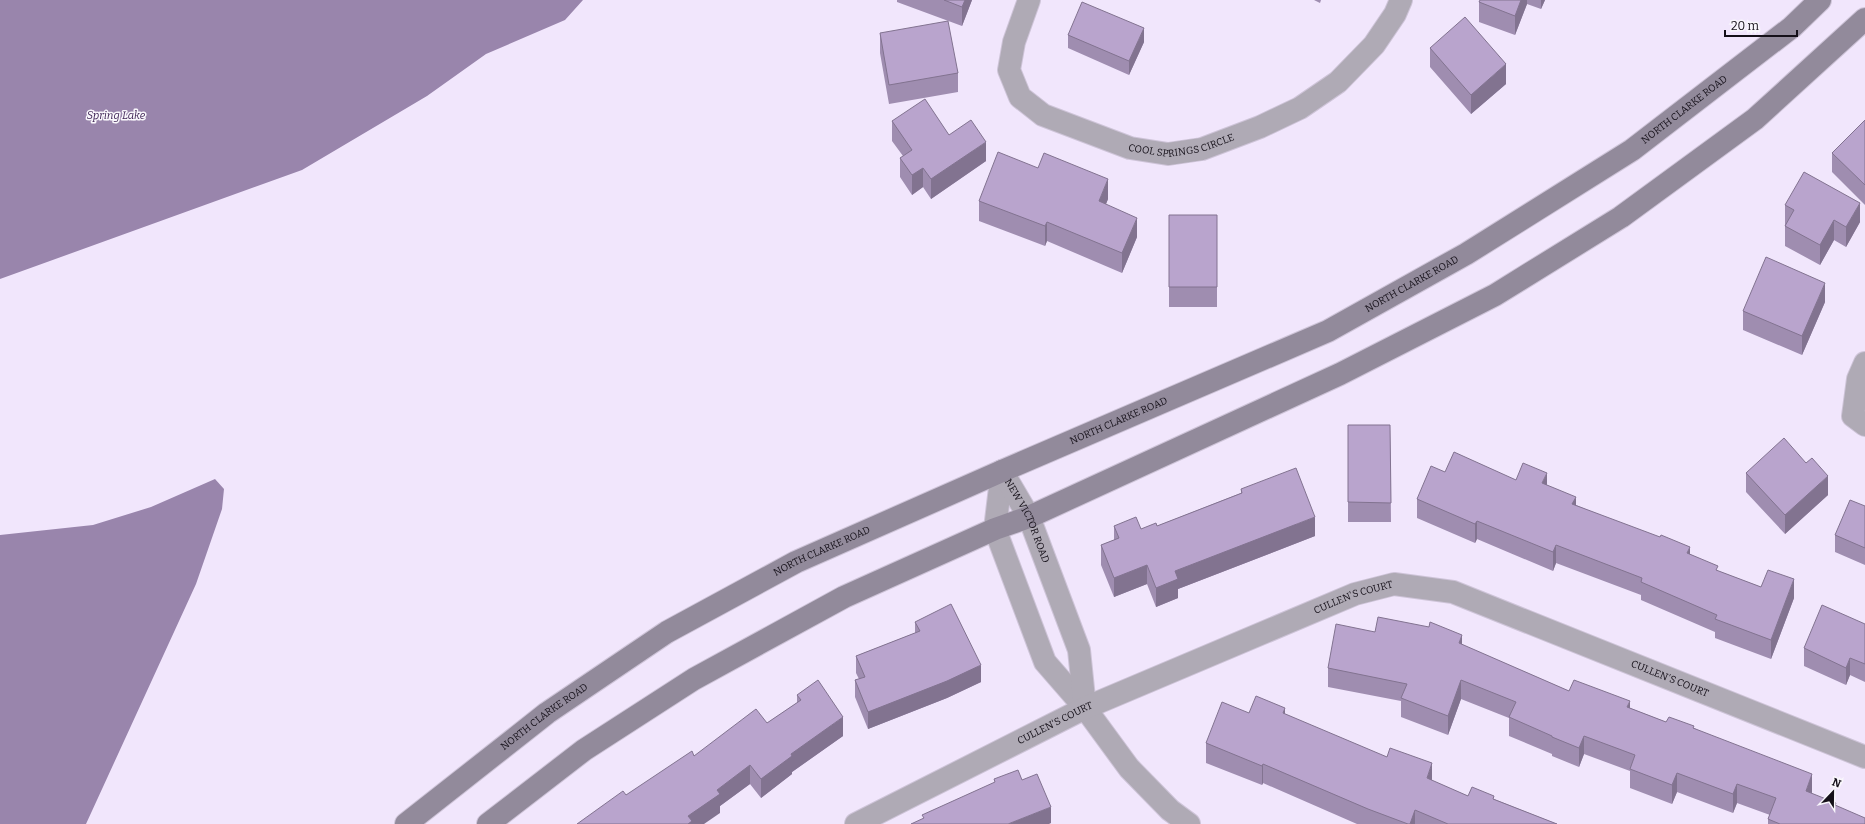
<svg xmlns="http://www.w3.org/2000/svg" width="1865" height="824" viewBox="0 0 1865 824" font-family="Bitter,serif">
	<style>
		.water { fill: #9985ac }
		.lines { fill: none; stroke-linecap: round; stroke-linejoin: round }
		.street-casing { stroke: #cec4d8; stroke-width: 24 }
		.secondary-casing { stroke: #cec4d8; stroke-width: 24 }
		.street { stroke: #afaab5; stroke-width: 22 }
		.secondary { stroke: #928a9b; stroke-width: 22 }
		.wall { fill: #9f8db0 }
		.shaded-wall { fill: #827390 }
		.building { fill: #b9a4cd; stroke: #827390 }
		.labels { text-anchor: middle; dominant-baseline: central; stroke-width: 3; stroke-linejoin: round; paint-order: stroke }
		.street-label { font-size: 10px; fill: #151019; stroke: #f9f7fc }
		.water-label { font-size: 11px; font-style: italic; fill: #3a1e51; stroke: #f9f7fc }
	</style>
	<rect width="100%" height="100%" fill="#f1e6fc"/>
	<path class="water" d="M 0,0 L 583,0 L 565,20 L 486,54 L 427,96 L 302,170 L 0,279 Z
		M 215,479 L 224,489 L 222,509 L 196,584 L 86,824 L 0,824 L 0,535 L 93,525 L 151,507 Z"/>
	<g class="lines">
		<g class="street-casing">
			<g id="street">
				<path id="s1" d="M 1029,0 L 1014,42 L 1009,70 L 1020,97 L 1043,115 L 1130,148 L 1168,154 L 1202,149 L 1260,127 L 1300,108 L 1338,82 L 1374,45 L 1395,14 L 1401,0"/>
				<path d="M 1865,363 L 1858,379 L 1853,416 L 1865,425"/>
				<path d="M 1002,471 L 995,529 L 1045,662 L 1085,708 L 1129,768 L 1170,810 L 1189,824"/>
				<path id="s2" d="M 1002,471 L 1029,517 L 1079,650 L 1085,708"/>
				<path id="s3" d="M 856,824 L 1085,708 L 1355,594 L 1394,584 L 1453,592 L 1865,757"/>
			</g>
		</g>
		<g class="secondary-casing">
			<g id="secondary">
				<path id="s4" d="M 406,824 L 547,713 L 667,632 L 796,562 L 1002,471 L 1328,331 L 1466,254 L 1632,150 L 1792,27 L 1820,0"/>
				<path d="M 488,824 L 584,750 L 694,679 L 844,597 L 995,529 L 1029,517 L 1340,374 L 1495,295 L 1621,217 L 1755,119 L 1865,19"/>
			</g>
		</g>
		<use href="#street" class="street"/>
		<use href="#secondary" class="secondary"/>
	</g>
	<path class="wall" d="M 897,0 L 972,0 L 962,26 L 897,2 Z
		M 1314,0 L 1321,0 L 1320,3 Z
		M 1480,0 L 1545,0 L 1541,9 L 1527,4 L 1515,35 L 1479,22 L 1479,2 Z
		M 880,33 L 958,73 L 958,92 L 889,104 L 880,53 Z
		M 1068,35 L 1144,42 L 1129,75 L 1068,48 Z
		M 1430,48 L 1506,84 L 1471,114 L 1430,67 Z
		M 1865,120 L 1865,205 L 1832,172 L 1832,153 Z
		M 892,121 L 949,135 L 986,161 L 931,199 L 923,187 L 912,195 L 900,177 L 900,158 L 903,156 L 892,141 Z
		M 1108,199 L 1106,204 L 1137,237 L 1122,273 L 1047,241 L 1045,246 L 979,221 L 979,201 Z
		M 1785,205 L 1860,222 L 1846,247 L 1834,240 L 1820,265 L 1785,246 Z
		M 1169,215 L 1217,215 L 1217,307 L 1169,307 Z
		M 1825,302 L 1802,355 L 1743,330 L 1743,311 Z
		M 1348,425 L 1390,425 L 1391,522 L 1348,522 Z
		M 1806,463 L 1828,495 L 1785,534 L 1746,492 L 1746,473 Z
		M 1445,472 L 1516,480 L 1547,485 L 1576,505 L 1690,554 L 1718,571 L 1761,587 L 1794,598 L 1771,659 L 1715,638 L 1715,632 L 1641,600 L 1641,595 L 1556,563 L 1553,571 L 1477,539 L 1475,543 L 1417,518 L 1417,499 Z
		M 1241,489 L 1315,536 L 1178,589 L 1178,598 L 1156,607 L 1147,584 L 1114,597 L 1101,565 L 1101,545 L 1114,540 L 1114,526 L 1141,529 L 1157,526 L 1241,493 Z
		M 1865,506 L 1865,565 L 1835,552 L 1835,535 Z
		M 915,622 L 981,682 L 947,698 L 868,729 L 855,697 L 855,680 L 859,679 L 856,673 L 856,656 L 915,633 Z
		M 1865,624 L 1865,682 L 1850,675 L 1846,685 L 1804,666 L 1804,648 Z
		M 1375,632 L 1462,645 L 1569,691 L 1630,708 L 1666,722 L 1694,728 L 1812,792 L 1812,794 L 1836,805 L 1865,824 L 1768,824 L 1768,819 L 1770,815 L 1737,803 L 1733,813 L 1677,792 L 1672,804 L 1630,788 L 1630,771 L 1584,754 L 1579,767 L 1552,756 L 1552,754 L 1509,736 L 1509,718 L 1461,699 L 1448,735 L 1401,717 L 1401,701 L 1328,687 L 1328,668 Z
		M 797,695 L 843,736 L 792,772 L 792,774 L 761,798 L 750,784 L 720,806 L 720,813 L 626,795 L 694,756 L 767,723 L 797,703 Z
		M 1249,713 L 1285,714 L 1432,781 L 1468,796 L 1494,799 L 1557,824 L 1357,824 L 1263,783 L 1262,785 L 1206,763 L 1206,743 Z"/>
	<path class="shaded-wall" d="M 965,0 L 972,0 L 962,26 L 962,7 Z
		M 1521,0 L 1527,0 L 1527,4 L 1515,35 L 1515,16 Z
		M 1541,0 L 1545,0 L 1541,9 Z
		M 1144,28 L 1144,42 L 1129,75 L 1129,61 Z
		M 1506,64 L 1506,84 L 1471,114 L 1471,95 Z
		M 986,142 L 986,161 L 931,199 L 931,179 Z
		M 923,168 L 923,187 L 912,195 L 912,175 Z
		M 1108,179 L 1108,199 L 1099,221 L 1099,201 Z
		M 1860,203 L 1860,222 L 1846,247 L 1846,227 Z
		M 1137,218 L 1137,237 L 1122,273 L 1122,253 Z
		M 1834,220 L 1834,240 L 1820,265 L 1820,245 Z
		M 1047,222 L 1047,241 L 1045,246 L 1045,226 Z
		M 1825,283 L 1825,302 L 1802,355 L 1802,336 Z
		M 1547,473 L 1547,491 L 1542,483 Z
		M 1828,476 L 1828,495 L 1785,534 L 1785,515 Z
		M 1576,497 L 1576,515 L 1572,504 Z
		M 1315,517 L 1315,536 L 1178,589 L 1178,598 L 1156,607 L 1156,588 L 1175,571 Z
		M 1477,521 L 1477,539 L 1475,543 L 1475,524 Z
		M 1556,545 L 1556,563 L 1553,571 L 1553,552 Z
		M 1690,547 L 1690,566 L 1687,553 Z
		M 1147,565 L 1147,584 L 1114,597 L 1114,578 Z
		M 1794,579 L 1794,598 L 1771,659 L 1771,640 Z
		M 1462,635 L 1462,654 L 1459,643 Z
		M 1850,658 L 1850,675 L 1846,685 L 1846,668 Z
		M 981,665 L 981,682 L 947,698 L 868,729 L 868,712 Z
		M 1461,680 L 1461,699 L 1448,735 L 1448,716 Z
		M 1630,701 L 1630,720 L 1627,707 Z
		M 1285,708 L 1285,727 L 1283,713 Z
		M 843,717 L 843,736 L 792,772 L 792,774 L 761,798 L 761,779 L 791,754 Z
		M 1584,736 L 1584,754 L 1579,767 L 1579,748 Z
		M 1432,763 L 1432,783 L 1427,778 Z
		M 1263,764 L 1263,783 L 1262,785 L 1262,766 Z
		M 750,765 L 750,784 L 720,806 L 720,813 L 704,824 L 688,824 L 688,816 L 717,790 Z
		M 1677,773 L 1677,792 L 1672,804 L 1672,785 Z
		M 1812,774 L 1812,792 L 1806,810 L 1806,791 Z
		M 1737,784 L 1737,803 L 1733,813 L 1733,794 Z
		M 1051,807 L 1051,823 L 1049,824 L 1008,824 Z
		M 1415,810 L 1415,824 L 1410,824 Z"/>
	<path class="building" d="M 944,0 L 965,0 L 962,7 Z
		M 1480,0 L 1521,0 L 1515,16 L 1479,2 Z
		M 1082,2 L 1144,28 L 1129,61 L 1068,35 Z
		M 1465,17 L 1506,64 L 1471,95 L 1430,48 Z
		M 948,21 L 958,73 L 889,85 L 880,33 Z
		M 925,99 L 949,135 L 971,120 L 986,142 L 931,179 L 923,168 L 912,175 L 900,158 L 912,150 L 892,121 Z
		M 1865,120 L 1865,185 L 1832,153 Z
		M 998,152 L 1038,168 L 1044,153 L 1108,179 L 1099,201 L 1137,218 L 1122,253 L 1047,222 L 1045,226 L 979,201 Z
		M 1804,172 L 1860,203 L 1846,227 L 1834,220 L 1820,245 L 1785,226 L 1794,210 L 1785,205 Z
		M 1169,215 L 1217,215 L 1217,287 L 1169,287 Z
		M 1766,257 L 1825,283 L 1802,336 L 1743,311 Z
		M 1348,425 L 1390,425 L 1391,503 L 1348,502 Z
		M 1784,438 L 1806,463 L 1812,458 L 1828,476 L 1785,515 L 1746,473 Z
		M 1454,452 L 1516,480 L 1523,463 L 1547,473 L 1542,483 L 1576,497 L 1572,504 L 1660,537 L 1661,535 L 1690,547 L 1687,553 L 1718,566 L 1716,570 L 1761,587 L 1768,570 L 1794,579 L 1771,640 L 1715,619 L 1717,615 L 1641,582 L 1642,578 L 1556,545 L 1553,552 L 1477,521 L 1475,524 L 1417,499 L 1431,466 L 1445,472 Z
		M 1296,468 L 1315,517 L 1175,571 L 1178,579 L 1156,588 L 1147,565 L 1114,578 L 1101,545 L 1119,538 L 1114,526 L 1136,517 L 1141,529 L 1156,523 L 1157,526 L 1242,493 L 1241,489 Z
		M 1850,500 L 1865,506 L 1865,548 L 1835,535 Z
		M 951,604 L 981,665 L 947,681 L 868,712 L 855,680 L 865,677 L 856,656 L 920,631 L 915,622 Z
		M 1822,605 L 1865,624 L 1865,664 L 1850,658 L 1846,668 L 1804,648 Z
		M 1378,617 L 1429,627 L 1430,622 L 1462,635 L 1459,643 L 1569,691 L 1574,680 L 1630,701 L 1627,707 L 1666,722 L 1669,717 L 1694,726 L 1693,728 L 1812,774 L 1806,791 L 1836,803 L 1835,805 L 1865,818 L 1865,824 L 1780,824 L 1768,819 L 1776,798 L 1737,784 L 1733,794 L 1677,773 L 1672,785 L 1630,769 L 1635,755 L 1584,736 L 1579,748 L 1552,737 L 1552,736 L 1509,717 L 1516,702 L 1461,680 L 1448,716 L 1401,698 L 1407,684 L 1328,668 L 1336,624 L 1375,632 Z
		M 818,680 L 843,717 L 791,754 L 792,756 L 761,779 L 750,765 L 717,790 L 720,794 L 688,816 L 692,821 L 688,824 L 577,824 L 623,791 L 626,795 L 692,751 L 694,756 L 756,709 L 767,723 L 801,700 L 797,695 Z
		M 1256,696 L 1285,708 L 1283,713 L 1387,757 L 1390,748 L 1432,763 L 1427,778 L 1468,796 L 1472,787 L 1494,796 L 1493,799 L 1557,824 L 1448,824 L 1415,810 L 1410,824 L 1408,824 L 1368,809 L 1263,764 L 1262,766 L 1206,743 L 1222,702 L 1249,713 Z
		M 1018,770 L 1022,780 L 1037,774 L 1051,807 L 1008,824 L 911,824 L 924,818 L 922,815 L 995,782 L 994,779 Z"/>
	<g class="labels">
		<g class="street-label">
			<text stroke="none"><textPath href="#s4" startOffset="1471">NORTH CLARKE ROAD</textPath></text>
			<text stroke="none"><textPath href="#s1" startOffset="277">COOL SPRINGS CIRCLE</textPath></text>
			<text stroke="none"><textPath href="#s4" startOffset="1147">NORTH CLARKE ROAD</textPath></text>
			<text stroke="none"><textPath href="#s4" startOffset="823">NORTH CLARKE ROAD</textPath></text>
			<text stroke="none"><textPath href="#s2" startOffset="56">NEW VICTOR ROAD</textPath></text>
			<text stroke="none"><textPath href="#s4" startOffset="499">NORTH CLARKE ROAD</textPath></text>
			<text stroke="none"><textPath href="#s3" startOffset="547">CULLEN'S COURT</textPath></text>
			<text stroke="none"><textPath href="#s3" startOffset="883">CULLEN'S COURT</textPath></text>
			<text stroke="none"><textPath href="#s4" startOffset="175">NORTH CLARKE ROAD</textPath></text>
			<text stroke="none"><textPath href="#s3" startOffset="223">CULLEN'S COURT</textPath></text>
		</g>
		<g class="water-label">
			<text x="116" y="115">Spring Lake</text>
		</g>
	</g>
	<g transform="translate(1833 792) rotate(22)" stroke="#f9f7fc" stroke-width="3" paint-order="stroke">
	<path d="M0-3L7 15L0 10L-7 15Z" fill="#151019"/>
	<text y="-6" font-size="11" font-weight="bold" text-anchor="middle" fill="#151019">N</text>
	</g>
	<path d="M1725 30v6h72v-6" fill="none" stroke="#151019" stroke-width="2"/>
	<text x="1731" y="30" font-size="12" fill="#151019" stroke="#f9f7fc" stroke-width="3" paint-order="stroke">20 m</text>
</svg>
